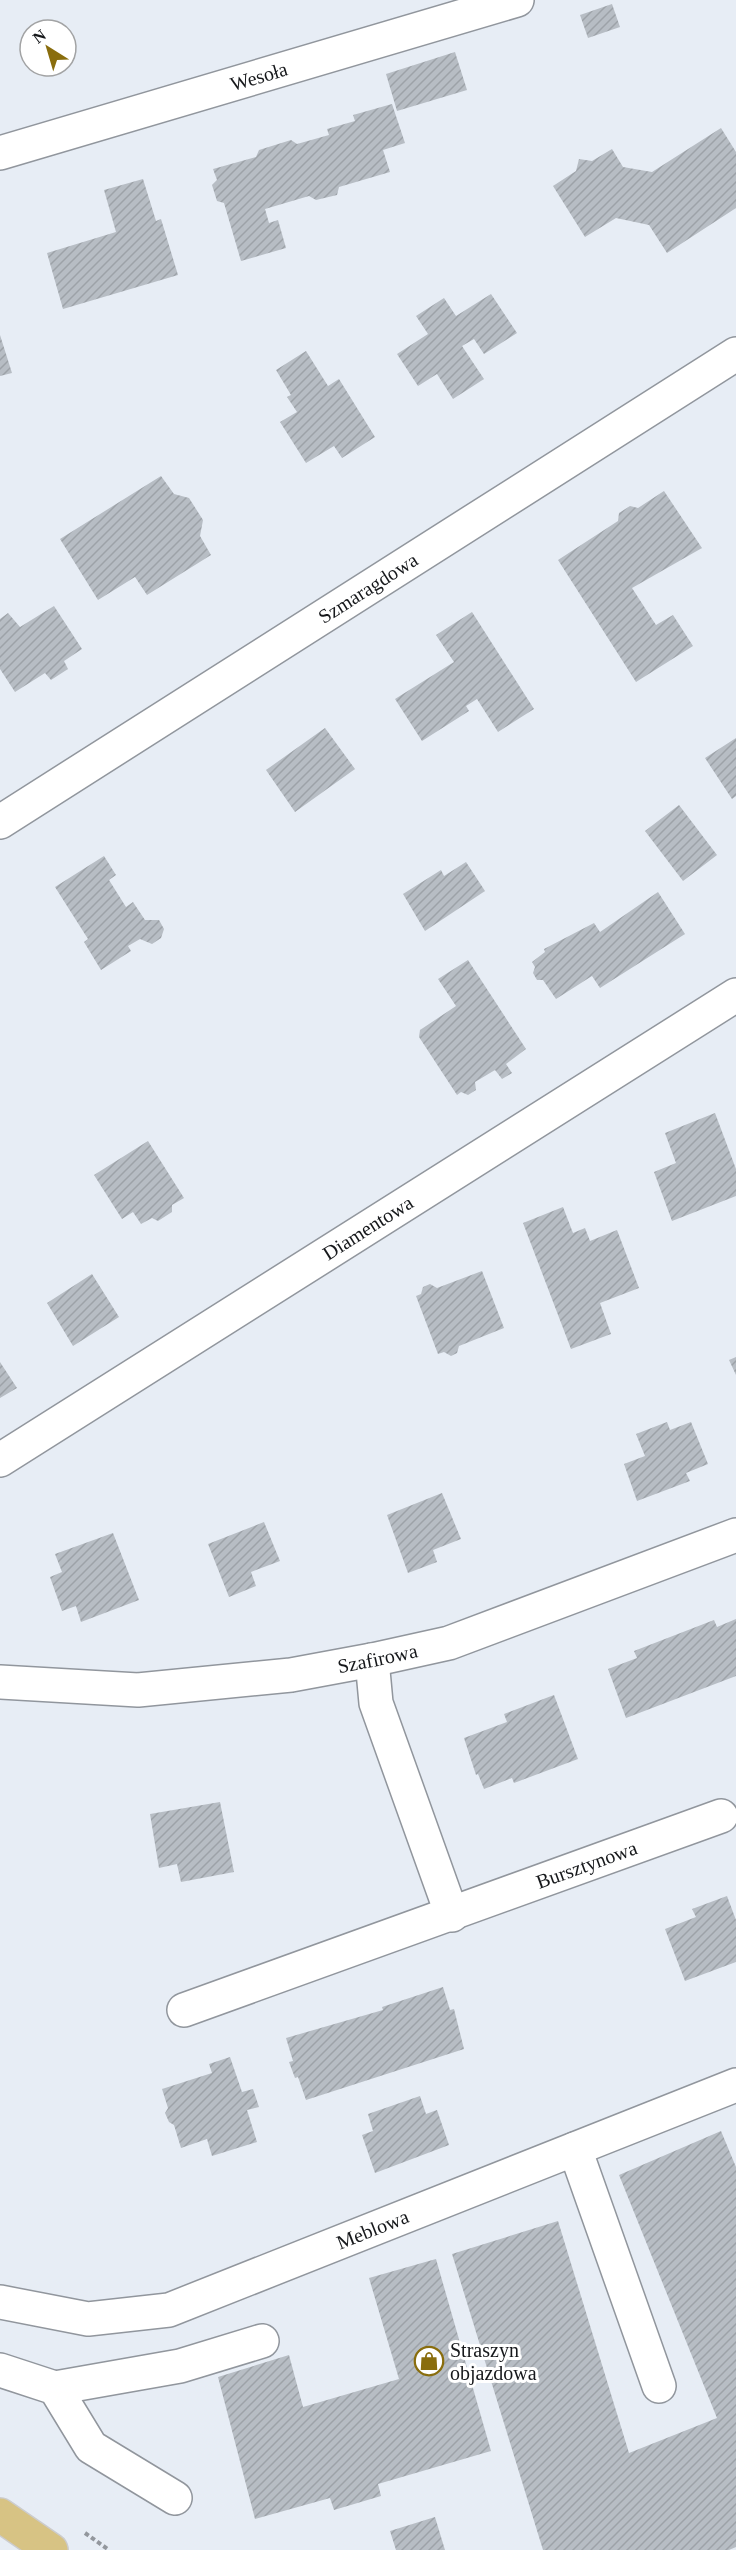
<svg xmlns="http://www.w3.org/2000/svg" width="736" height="2550" viewBox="0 0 736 2550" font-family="Georgia,serif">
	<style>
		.building { fill: url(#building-hatch) }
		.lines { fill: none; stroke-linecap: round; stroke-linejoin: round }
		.minor-casing { stroke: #91969d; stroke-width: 36 }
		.major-casing { stroke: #cccccd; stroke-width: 36 }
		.path { stroke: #93979d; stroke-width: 4; stroke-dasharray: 4.5 3; stroke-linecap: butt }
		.minor { stroke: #fff; stroke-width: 33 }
		.major { stroke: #d7c384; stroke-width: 33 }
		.labels { text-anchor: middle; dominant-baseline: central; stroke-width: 6; stroke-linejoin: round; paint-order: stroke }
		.street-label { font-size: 20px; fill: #16181b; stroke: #fff }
		.poi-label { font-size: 20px; fill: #16181b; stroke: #fff; text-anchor: start }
	</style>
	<defs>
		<pattern id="building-hatch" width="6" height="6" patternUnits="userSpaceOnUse" patternTransform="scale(1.5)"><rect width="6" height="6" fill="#b7bdc4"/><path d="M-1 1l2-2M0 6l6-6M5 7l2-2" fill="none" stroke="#9da2a8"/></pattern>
	</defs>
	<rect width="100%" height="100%" fill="#e7edf5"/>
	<path class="building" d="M 612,4 L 620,27 L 588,38 L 580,15 Z
		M 455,52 L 467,90 L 397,111 L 386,74 Z
		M 392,104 L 405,143 L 383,150 L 390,172 L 339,187 L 337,195 L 316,200 L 309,196 L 265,209 L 269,223 L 278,220 L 286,248 L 241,261 L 224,203 L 217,201 L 212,185 L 217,180 L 213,169 L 256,157 L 259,150 L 291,140 L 297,144 L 329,135 L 327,129 L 355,121 L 353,115 Z
		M 721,128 L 736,152 L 736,208 L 667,253 L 649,225 L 616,218 L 585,237 L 553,186 L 576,171 L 579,159 L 592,161 L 612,149 L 623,167 L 652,172 Z
		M 143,179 L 156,221 L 161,219 L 178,275 L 63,309 L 47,253 L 116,232 L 104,190 Z
		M 491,294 L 517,333 L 484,354 L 474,339 L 462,346 L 484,379 L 453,399 L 437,374 L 418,386 L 397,354 L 428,334 L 416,316 L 444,298 L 456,316 Z
		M 0,335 L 12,373 L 0,376 Z
		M 306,351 L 328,386 L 339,379 L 375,437 L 342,458 L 334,446 L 306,463 L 280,422 L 297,412 L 287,397 L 291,395 L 276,370 Z
		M 161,476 L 174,494 L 189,498 L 203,520 L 200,536 L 211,555 L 147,595 L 135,577 L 98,600 L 60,539 Z
		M 664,491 L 702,548 L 632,588 L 656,625 L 673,615 L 693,646 L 636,682 L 558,560 L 618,521 L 619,513 L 630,506 L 638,508 Z
		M 54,606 L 82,649 L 64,661 L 68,669 L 51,680 L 45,673 L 15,692 L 0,669 L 0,619 L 8,613 L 20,627 Z
		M 472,612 L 534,709 L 498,732 L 477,699 L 466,706 L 469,711 L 422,741 L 395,699 L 454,662 L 436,635 Z
		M 325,728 L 355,769 L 295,812 L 266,770 Z
		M 736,738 L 736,796 L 732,799 L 705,758 Z
		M 679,805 L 717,855 L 683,881 L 645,831 Z
		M 104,856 L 116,875 L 109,880 L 126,907 L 133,902 L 145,920 L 159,920 L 164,929 L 161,938 L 152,944 L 140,939 L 128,946 L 131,951 L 101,970 L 84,942 L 88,939 L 55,887 Z
		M 466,862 L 485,891 L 425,931 L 403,894 L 441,870 L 444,876 Z
		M 658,892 L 685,934 L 600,988 L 592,976 L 556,999 L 543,980 L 537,980 L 533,973 L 535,967 L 532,962 L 545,952 L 544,949 L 594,923 L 600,932 Z
		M 468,960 L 526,1049 L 506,1064 L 512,1073 L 502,1079 L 495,1070 L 475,1082 L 476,1090 L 468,1095 L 461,1092 L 457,1095 L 419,1037 L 420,1030 L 456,1006 L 438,979 Z
		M 715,1113 L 736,1169 L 736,1196 L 672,1221 L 654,1172 L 676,1163 L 665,1133 Z
		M 148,1141 L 184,1198 L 172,1205 L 172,1212 L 158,1221 L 152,1218 L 141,1224 L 133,1212 L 122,1219 L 94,1175 Z
		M 563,1207 L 573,1233 L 585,1228 L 590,1241 L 617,1230 L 639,1288 L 600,1303 L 611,1334 L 571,1349 L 523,1223 Z
		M 482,1271 L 504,1328 L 459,1346 L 457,1353 L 451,1356 L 444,1352 L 438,1354 L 416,1296 L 421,1294 L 423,1287 L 430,1284 L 437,1288 Z
		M 92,1274 L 119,1317 L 73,1346 L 47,1303 Z
		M 736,1357 L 736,1375 L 729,1360 Z
		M 0,1362 L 17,1388 L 0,1398 Z
		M 667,1422 L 670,1430 L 691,1422 L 708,1464 L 686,1473 L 690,1481 L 637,1501 L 624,1464 L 645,1456 L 636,1434 Z
		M 442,1493 L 461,1539 L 433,1550 L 437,1562 L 408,1573 L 387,1515 Z
		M 264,1522 L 280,1561 L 251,1572 L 256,1586 L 229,1597 L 208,1544 Z
		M 113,1533 L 139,1600 L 81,1622 L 76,1606 L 62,1611 L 50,1577 L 62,1572 L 55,1554 Z
		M 736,1619 L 736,1676 L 626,1718 L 608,1669 L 637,1658 L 634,1651 L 714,1620 L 717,1627 Z
		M 554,1695 L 578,1759 L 514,1783 L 512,1778 L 484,1789 L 478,1774 L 476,1775 L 464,1738 L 507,1722 L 504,1714 Z
		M 220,1802 L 234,1872 L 181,1882 L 177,1864 L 159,1868 L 150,1814 Z
		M 727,1896 L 736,1920 L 736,1962 L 685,1981 L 665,1929 L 696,1917 L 692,1909 Z
		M 443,1987 L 450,2010 L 454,2009 L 464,2049 L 306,2100 L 298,2077 L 295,2078 L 289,2062 L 293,2061 L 286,2038 L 383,2010 L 382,2007 Z
		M 230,2057 L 242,2092 L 253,2089 L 259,2107 L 247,2110 L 257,2142 L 212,2156 L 207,2139 L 181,2148 L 174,2125 L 169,2122 L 165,2113 L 168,2108 L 162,2089 L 212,2073 L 209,2064 Z
		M 420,2096 L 426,2114 L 437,2110 L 449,2145 L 375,2173 L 362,2135 L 373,2131 L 368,2114 Z
		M 721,2131 L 736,2167 L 736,2547 L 729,2550 L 543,2550 L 452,2254 L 558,2221 L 629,2453 L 717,2418 L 619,2175 Z
		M 436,2259 L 491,2451 L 378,2484 L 381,2496 L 334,2510 L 330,2498 L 255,2519 L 218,2377 L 289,2355 L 303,2407 L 399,2379 L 369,2278 Z
		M 435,2517 L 445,2550 L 396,2550 L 390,2531 Z"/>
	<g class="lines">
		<g class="minor-casing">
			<g id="minor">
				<path id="s1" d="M 0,153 L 517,0"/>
				<path id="s2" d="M 0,822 L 736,354"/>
				<path id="s3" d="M 0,1460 L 736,995"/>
				<path d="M 372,1660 L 376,1703 L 452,1915"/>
				<path id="s4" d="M 0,1682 L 138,1690 L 291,1675 L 372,1660 L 449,1643 L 736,1535"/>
				<path id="s5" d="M 184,2010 L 721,1816"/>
				<path d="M 575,2149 L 659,2386"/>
				<path id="s6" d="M 0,2302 L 88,2319 L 169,2310 L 736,2085"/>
				<path d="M 0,2370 L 55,2388 L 91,2447 L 175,2498"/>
				<path d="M 55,2388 L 180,2366 L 262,2341"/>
			</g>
		</g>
		<g class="major-casing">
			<path id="major" d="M 0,2515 L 51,2550"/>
		</g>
		<path class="path" d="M 85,2533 L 109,2550"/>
		<use href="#minor" class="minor"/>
		<use href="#major" class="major"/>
	</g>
	<defs>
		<g id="shop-ring" transform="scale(1.5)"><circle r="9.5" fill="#fff" stroke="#896d0d" stroke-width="1.5"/><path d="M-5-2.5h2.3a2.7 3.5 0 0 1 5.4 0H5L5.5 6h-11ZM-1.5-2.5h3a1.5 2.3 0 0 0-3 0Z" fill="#896d0d"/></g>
	</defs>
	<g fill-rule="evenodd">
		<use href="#shop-ring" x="429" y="2361"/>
	</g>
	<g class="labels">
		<g class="street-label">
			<text stroke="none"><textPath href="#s1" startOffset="270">Wesoła</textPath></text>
			<text stroke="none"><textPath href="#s2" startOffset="436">Szmaragdowa</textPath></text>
			<text stroke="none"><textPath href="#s3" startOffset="435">Diamentowa</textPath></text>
			<text stroke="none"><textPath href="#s4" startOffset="380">Szafirowa</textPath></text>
			<text stroke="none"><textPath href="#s5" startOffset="428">Bursztynowa</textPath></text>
			<text stroke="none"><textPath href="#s6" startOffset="390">Meblowa</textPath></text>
		</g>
		<g class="poi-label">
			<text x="450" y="2350">Straszyn<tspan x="450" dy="23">objazdowa</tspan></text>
		</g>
	</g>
	<g transform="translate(48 48) rotate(323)"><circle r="28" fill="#ffffff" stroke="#a2a3a4" stroke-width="1.5"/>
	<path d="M0-4.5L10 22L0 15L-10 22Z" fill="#896d0d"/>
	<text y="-9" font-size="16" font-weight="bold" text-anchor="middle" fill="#16181b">N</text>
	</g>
</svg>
